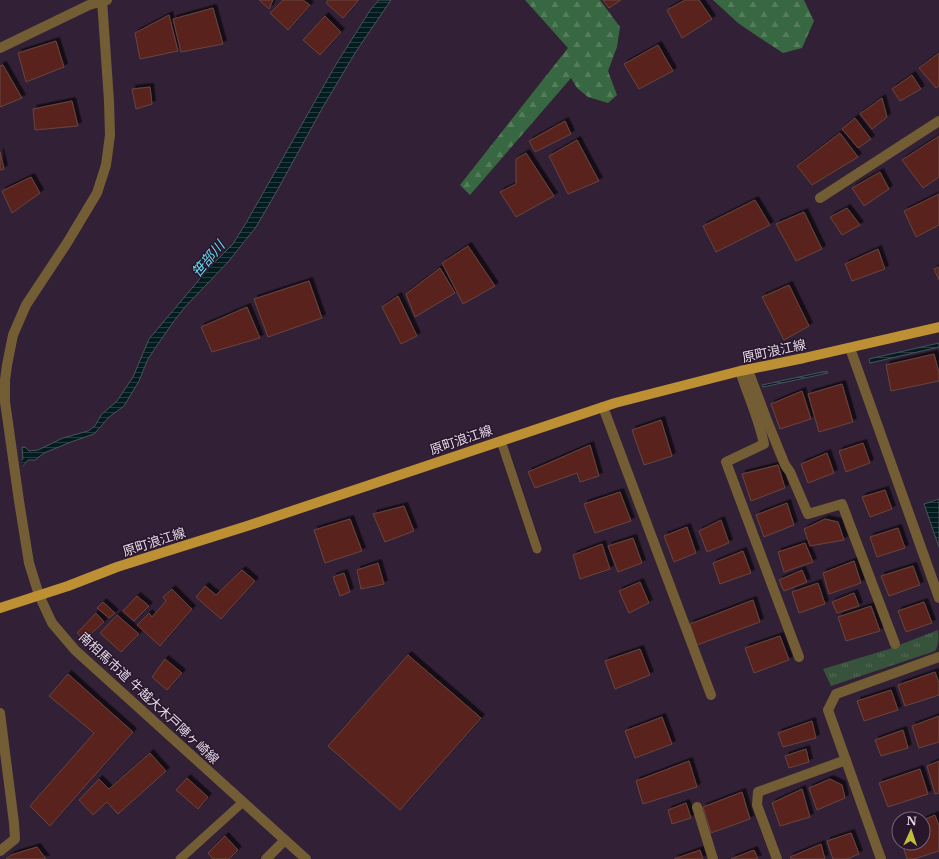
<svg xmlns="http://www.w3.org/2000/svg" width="939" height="859" font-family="'Libre Baskerville','Noto Sans JP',serif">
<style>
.grass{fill:url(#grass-tufts)}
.forest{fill:url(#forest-firs)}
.water{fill:url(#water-rules);stroke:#47555c}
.pier{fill:#322036}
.building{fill:#5a241d;stroke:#66453f;filter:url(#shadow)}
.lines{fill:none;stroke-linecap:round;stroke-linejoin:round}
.service{stroke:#735d35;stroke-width:9}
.minor{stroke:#735d35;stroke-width:10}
.tertiary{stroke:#735d35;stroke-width:10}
.primary{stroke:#be9034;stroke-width:10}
.labels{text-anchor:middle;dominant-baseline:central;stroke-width:3;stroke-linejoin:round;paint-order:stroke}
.street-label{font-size:13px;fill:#e5d9e7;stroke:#28162c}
.water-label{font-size:14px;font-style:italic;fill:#62ddee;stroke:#28162c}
</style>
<defs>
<pattern id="grass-tufts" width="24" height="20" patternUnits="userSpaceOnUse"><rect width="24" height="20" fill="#37533c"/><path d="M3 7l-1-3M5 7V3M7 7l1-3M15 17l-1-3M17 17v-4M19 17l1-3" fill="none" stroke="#546b58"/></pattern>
<pattern id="forest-firs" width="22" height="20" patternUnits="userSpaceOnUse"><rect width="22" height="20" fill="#386841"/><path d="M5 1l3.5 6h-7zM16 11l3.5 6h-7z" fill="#557d5c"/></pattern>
<pattern id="water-rules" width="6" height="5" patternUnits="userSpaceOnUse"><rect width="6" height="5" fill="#031c20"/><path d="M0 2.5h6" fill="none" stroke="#283c40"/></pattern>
<filter id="shadow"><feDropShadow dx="3.5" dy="-3.5" stdDeviation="0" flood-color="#0009"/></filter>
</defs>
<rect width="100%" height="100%" fill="#322036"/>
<path class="grass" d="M938,630c1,8 1,14 -3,21l-104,35 -8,-17 66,-20z"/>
<g class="forest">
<path d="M525,0h75l20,27 -3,20 -9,24 9,24 -9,8 -20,-6 -11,-9 -6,-10 -101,117 -10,-10 108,-137z"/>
<path d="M713,0h91l10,21 -12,27 -19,5 -26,-17 -19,-13z"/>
</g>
<g class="water">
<path d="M379,0h12l-36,53 -32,54 -45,82 -22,38 -28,35 -43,45 -11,14 -16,23 -10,15 -9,22 -15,25 -15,11 -15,17 -23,8 -27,11 -9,7h-7l-6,7 -6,-1 7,-7 -1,-12h3l4,4 9,-1 25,-12 25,-7 7,-5 6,-11 16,-14 16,-24 16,-38 60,-71 24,-24 13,-21 89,-157 36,-57z"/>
<path d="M939,343v4l-69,16 -1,-4z"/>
<path d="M827,371l1,2 -65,14 -1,-2z"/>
<path d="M939,499v48l-15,-43z"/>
</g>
<path class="pier" d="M21,452l2,18 -12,12 -11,5v-15l5,-1 10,-6 6,-7z"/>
<g class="building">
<path d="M259,0h14l-4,9z"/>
<path d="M283,0h20l7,5 -22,25 -18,-17z"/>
<path d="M328,0h31l-16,18 -17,-15z"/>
<path d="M603,0h18l-12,8z"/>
<path d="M685,0h14l13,19 -30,19 -15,-28z"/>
<path d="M213,8l10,36 -42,8 -8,-33z"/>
<path d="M169,15l9,36 -38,8 -5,-26z"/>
<path d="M325,16l16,16 -21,23 -17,-15z"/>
<path d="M56,41l8,26 -38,15 -8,-29z"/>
<path d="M658,45l15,26 -34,18 -15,-25z"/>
<path d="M939,53v33l-3,2 -17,-20z"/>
<path d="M3,65l19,33 -22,9v-41z"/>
<path d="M912,75l9,14 -21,12 -8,-12z"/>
<path d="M150,87l2,17 -16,5 -4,-20z"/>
<path d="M882,98l5,19 -15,12 -12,-15z"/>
<path d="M72,101l6,25 -43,4 -2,-21z"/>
<path d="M855,118l16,21 -13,9 -16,-19z"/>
<path d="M565,121l6,13 -36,18 -6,-11z"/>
<path d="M840,133l18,24 -46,28 -15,-19z"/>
<path d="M939,136v41l-16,11 -21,-28z"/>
<path d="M577,140l22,41 -31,13 -19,-38z"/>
<path d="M0,152l4,17 -4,1z"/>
<path d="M526,153l28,43 -38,21 -16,-25 16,-8v-25z"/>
<path d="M880,172l9,17 -25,17 -12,-18z"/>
<path d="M31,177l9,16 -28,20 -10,-22z"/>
<path d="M939,194v31l-23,12 -12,-26z"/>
<path d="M755,200l15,25 -54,27 -13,-26z"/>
<path d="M847,208l13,17 -18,10 -12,-18z"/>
<path d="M804,212l18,37 -26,12 -20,-37z"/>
<path d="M468,246l27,40 -32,18 -21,-41z"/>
<path d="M878,249l7,20 -33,12 -7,-17z"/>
<path d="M939,267v13l-5,-11z"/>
<path d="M440,268l15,25 -40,24 -9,-23z"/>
<path d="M309,281l13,37 -54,19 -14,-38z"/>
<path d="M789,285l20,41 -25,14 -22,-43z"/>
<path d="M398,296l19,40 -16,8 -19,-37z"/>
<path d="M247,307l13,31 -48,14 -11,-25z"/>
<path d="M934,354l5,19v8l-48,10 -5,-26z"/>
<path d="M842,384l11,38 -34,10 -11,-38z"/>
<path d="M802,391l9,28 -31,10 -9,-25z"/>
<path d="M661,420l11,36 -28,9 -12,-35z"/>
<path d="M863,443l7,20 -24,9 -7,-21z"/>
<path d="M590,445l9,31 -19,6 -3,-9 -42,15 -7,-16z"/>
<path d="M827,453l7,20 -26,10 -7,-19z"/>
<path d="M778,465l7,23 -34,13 -9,-27z"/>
<path d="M885,490l7,19 -22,8 -8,-20z"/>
<path d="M620,492l11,29 -36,12 -11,-29z"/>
<path d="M787,503l7,22 -30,12 -8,-22z"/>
<path d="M404,506l10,25 -29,11 -12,-28z"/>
<path d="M350,519l12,32 -37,12 -11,-33z"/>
<path d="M825,519l13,3 6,18 -34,6 -6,-17z"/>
<path d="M721,520l8,23 -22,9 -8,-21z"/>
<path d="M687,527l9,26 -22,9 -10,-26z"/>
<path d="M898,528l7,20 -28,9 -7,-20z"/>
<path d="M633,538l9,25 -24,9 -10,-26z"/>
<path d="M805,543l8,19 -29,10 -6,-20z"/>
<path d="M602,544l8,25 -30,10 -7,-24z"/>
<path d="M743,551l8,22 -31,11 -7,-21z"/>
<path d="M854,561l7,22 -32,11 -6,-21z"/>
<path d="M378,563l6,21 -23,5 -4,-19z"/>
<path d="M913,566l7,19 -31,11 -8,-20z"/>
<path d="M242,570l13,11 -34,38 -25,-22 9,-11 11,9z"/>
<path d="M802,570l5,12 -23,9 -5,-11z"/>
<path d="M344,573l6,19 -10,4 -7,-19z"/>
<path d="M640,582l9,21 -20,10 -10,-22z"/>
<path d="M818,583l7,21 -26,9 -7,-21z"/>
<path d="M172,589l20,20 -32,37 -23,-21 12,-12 3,4 14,-16 -3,-4z"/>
<path d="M854,593l5,13 -22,7 -5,-11z"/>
<path d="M137,596l12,10 -15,15 -11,-10z"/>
<path d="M753,600l7,22 -63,23 -7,-21z"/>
<path d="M103,602l12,11 -6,5 -12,-10z"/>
<path d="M924,602l8,21 -26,9 -8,-21z"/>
<path d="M871,606l9,25 -34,10 -8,-24z"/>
<path d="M96,613l8,9 -20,18 -7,-7z"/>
<path d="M117,615l22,19 -18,18 -21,-19z"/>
<path d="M780,636l9,24 -35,13 -9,-25z"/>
<path d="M640,649l10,26 -35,14 -10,-28z"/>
<path d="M408,655l73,63 -81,92 -72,-64z"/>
<path d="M165,659l17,14 -15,17 -15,-13z"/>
<path d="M935,672l4,11v12l-34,11 -7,-21z"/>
<path d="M68,674l65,58 -83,94 -20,-20 64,-73 -45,-37z"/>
<path d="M891,690l7,20 -34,11 -7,-20z"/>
<path d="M939,716v26l-20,6 -7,-22z"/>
<path d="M662,717l10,27 -37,14 -10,-27z"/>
<path d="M812,721l4,17 -33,9 -5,-14z"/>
<path d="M903,730l5,18 -27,8 -6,-16z"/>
<path d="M806,749l3,13 -20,6 -4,-12z"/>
<path d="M150,753l16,18 -48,43 -11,-12 -14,13 -14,-15 20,-21 10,10z"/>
<path d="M689,761l8,26 -54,17 -7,-23z"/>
<path d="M939,761v32l-4,1 -8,-28z"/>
<path d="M920,769l8,25 -40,13 -9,-24z"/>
<path d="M187,778l21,19 -10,12 -22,-19z"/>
<path d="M830,779l12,6 3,13 -28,12 -8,-22z"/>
<path d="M802,789l8,28 -30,9 -8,-23z"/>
<path d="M742,792l8,27 -39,14 -8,-26z"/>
<path d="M686,803l5,15 -19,6 -4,-14z"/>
<path d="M935,815l4,11v25l-25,8h-7l-5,-16h21v-23z"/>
<path d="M851,833l8,21 -12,5h-14l-6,-18z"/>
<path d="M225,836l13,14 -9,9h-16l-5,-6z"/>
<path d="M821,844l4,15h-34l-1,-2z"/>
<path d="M37,847l9,12h-40l5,-4z"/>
<path d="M700,850l3,9h-29z"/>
<path d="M754,850l4,9h-27z"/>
</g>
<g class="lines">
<g class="service">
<path d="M501,441l36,108"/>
<path d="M180,859l63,-57"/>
</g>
<g class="minor">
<path d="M0,48l89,-43 18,-5"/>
<path d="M820,198l119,-77"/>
<path d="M748,370l18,48 19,47 5,7 18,42 34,-10 53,140"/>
<path d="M740,371c8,25 19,48 24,73l-38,18 73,195"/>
<path d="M603,407l108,288"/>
<path d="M0,713l14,110 1,16 -15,12"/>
<path d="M697,807l16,52"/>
<path d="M266,859l19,-19"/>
<path d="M777,859l-20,-54 1,-13 88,-32"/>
<path d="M881,859l-53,-149 8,-16 103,-37"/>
</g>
<g class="tertiary">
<path d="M102,0l7,101 1,34 -4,30 -9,28 -30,50 -41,62 -13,30 -6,30 -2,15v22l3,21 11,78 10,62 10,32 13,28 23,27 231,209"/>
<path d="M850,348l89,250"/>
</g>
<path class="primary" d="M0,608l68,-22 49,-19 63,-20 67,-21 368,-123 125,-32 64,-13 135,-31"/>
</g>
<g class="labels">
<g class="street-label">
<text transform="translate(774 351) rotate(-12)">原町浪江線</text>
<text transform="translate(461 440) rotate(-19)">原町浪江線</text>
<text transform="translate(154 542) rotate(-18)">原町浪江線</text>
<text transform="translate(149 698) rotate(43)">南相馬市道 牛越大木戸陣ヶ崎線</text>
</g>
<g class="water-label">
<text transform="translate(208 259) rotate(-50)">笹部川</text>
</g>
</g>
<g transform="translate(911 831) rotate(3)"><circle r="19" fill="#28162c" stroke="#746477"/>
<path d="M0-3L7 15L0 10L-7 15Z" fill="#c3bd3e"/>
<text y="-6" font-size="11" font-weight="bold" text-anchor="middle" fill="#e5d9e7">N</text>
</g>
</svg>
